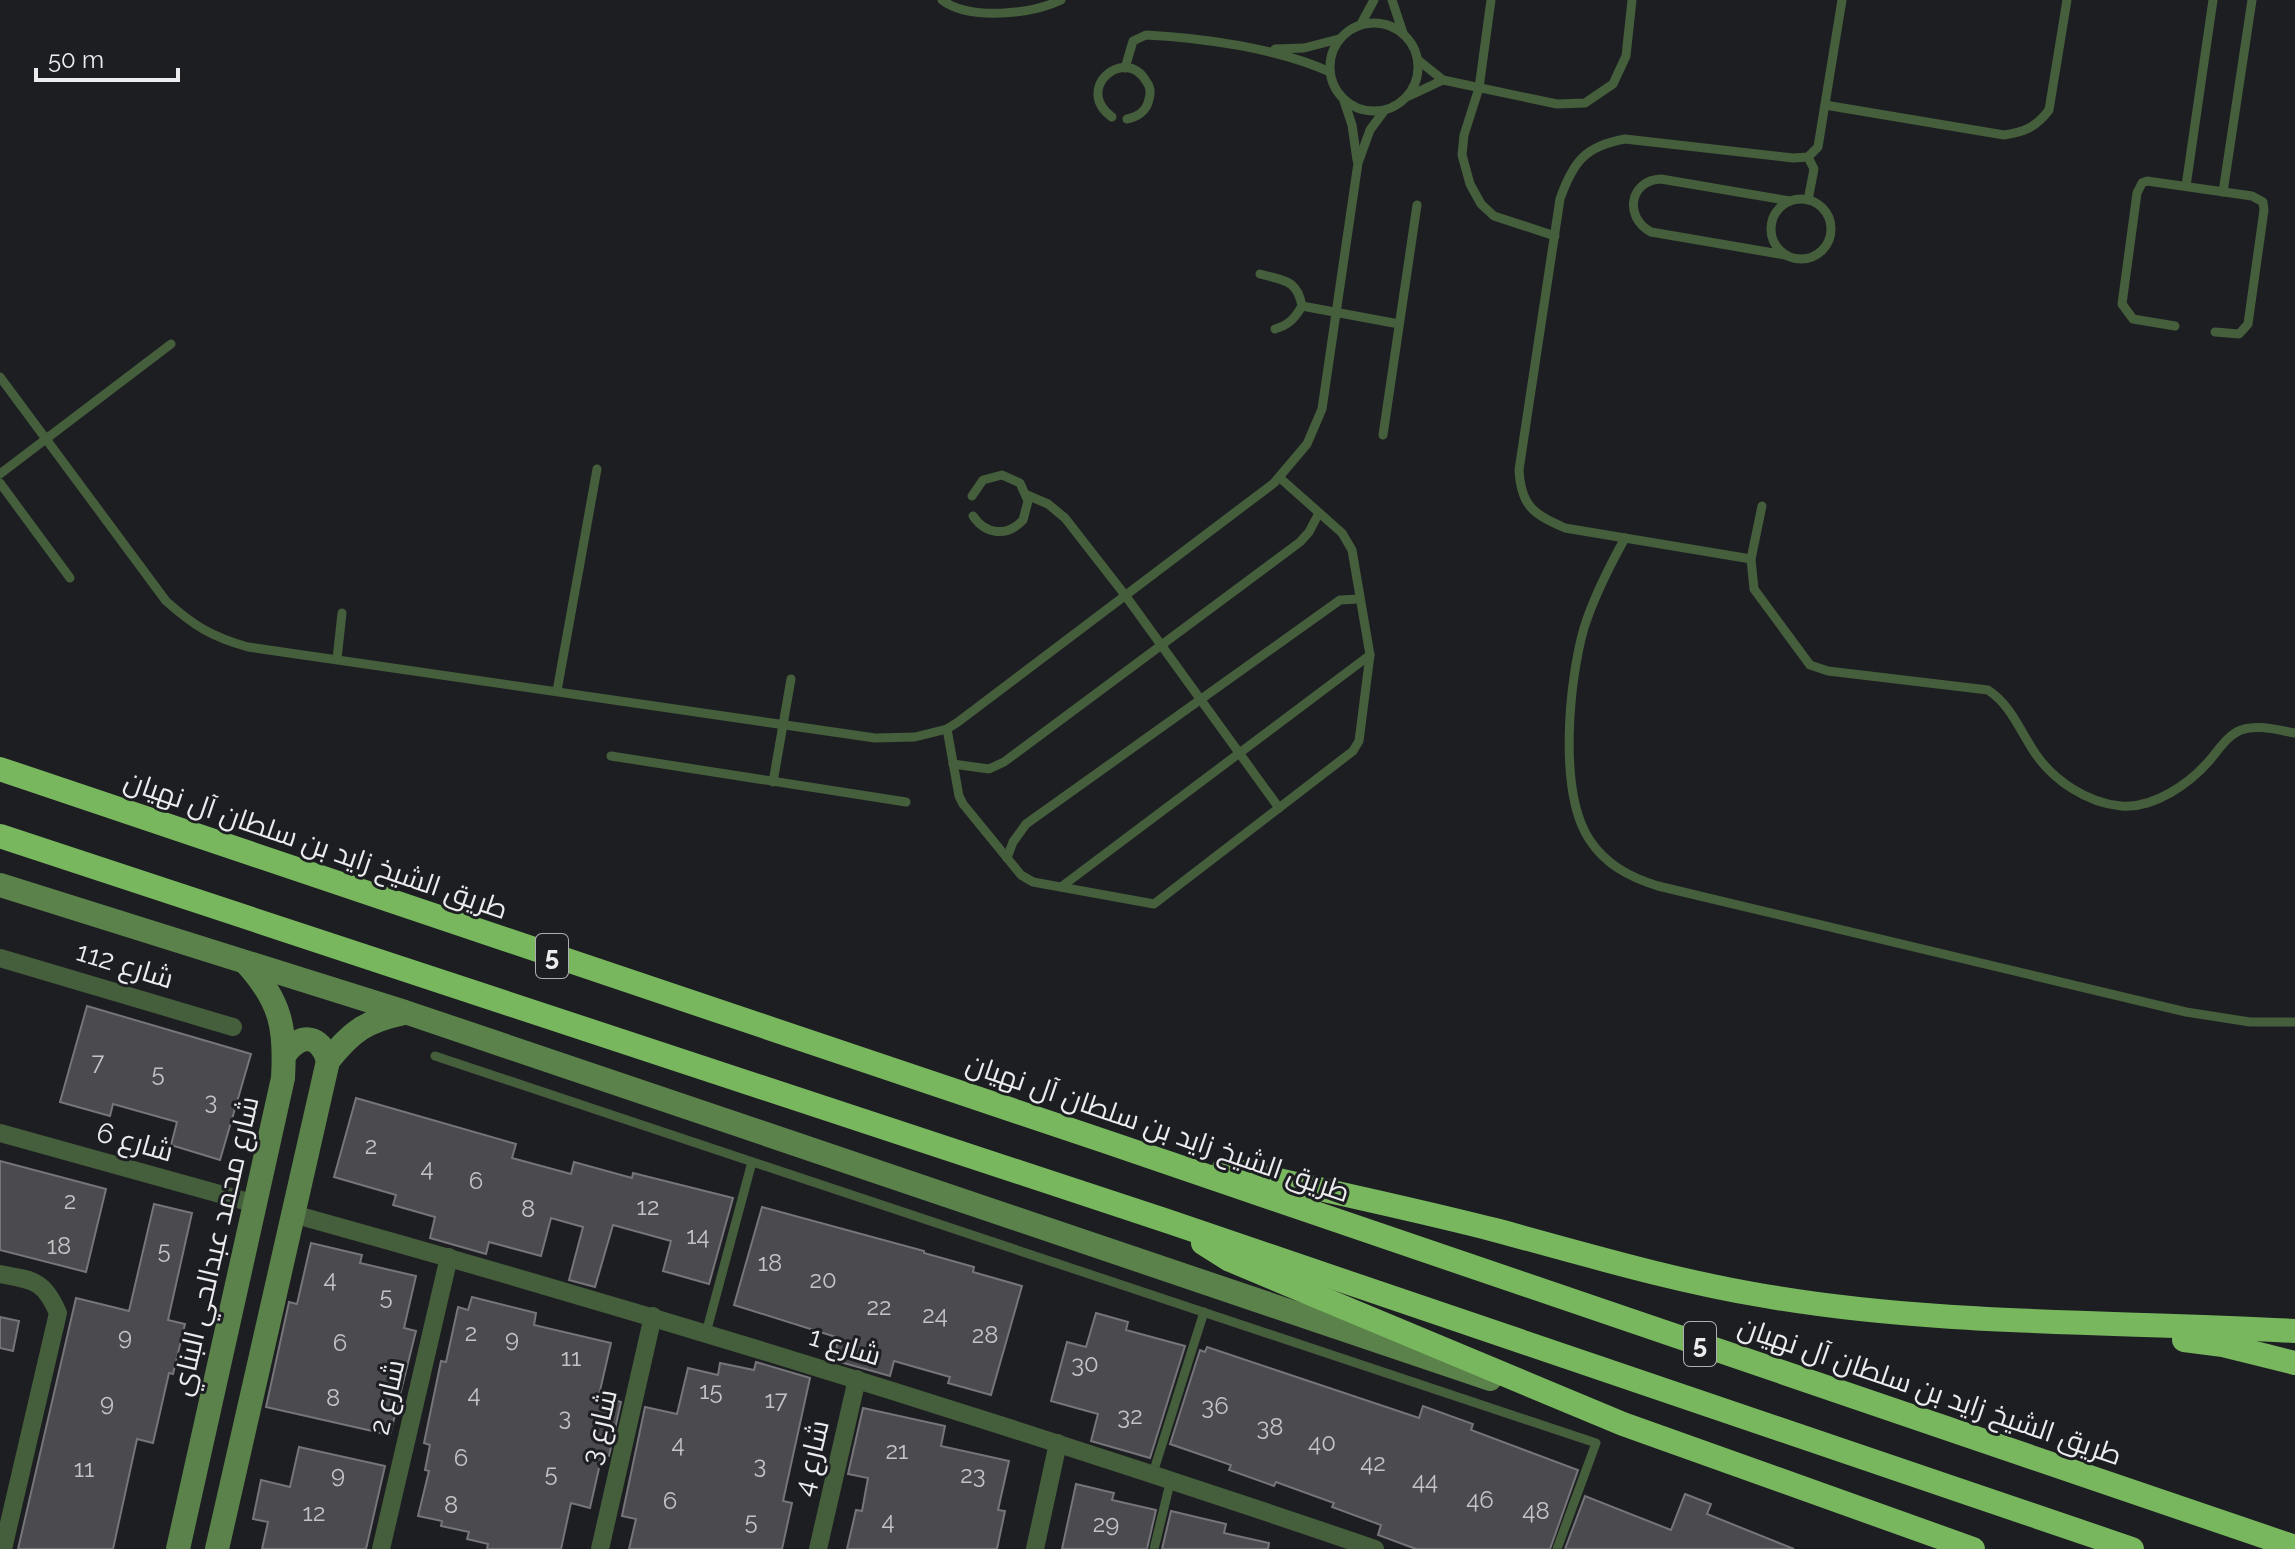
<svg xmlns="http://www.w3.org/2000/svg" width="2295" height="1549" font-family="Raleway,Cairo,sans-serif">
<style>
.building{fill:#4a4a4f;stroke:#75757a;stroke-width:2}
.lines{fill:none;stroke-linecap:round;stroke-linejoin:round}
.lane{stroke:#455e3b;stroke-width:9}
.street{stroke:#455e3b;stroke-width:18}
.secondary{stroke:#5a824a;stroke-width:24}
.highway{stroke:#78b75e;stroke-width:24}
.labels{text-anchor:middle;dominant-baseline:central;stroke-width:6;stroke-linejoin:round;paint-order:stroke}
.number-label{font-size:24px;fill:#c4c4c7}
.shield{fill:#1d1e22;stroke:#aeaeb2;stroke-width:2}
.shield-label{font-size:26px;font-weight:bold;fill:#ececef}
.street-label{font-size:28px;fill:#ececef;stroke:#1d1e22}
</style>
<rect width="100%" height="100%" fill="#1d1e22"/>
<g class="building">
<path d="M87,1006l164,48 -31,106 -49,-15 6,-23 -64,-18 -3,12 -50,-14z"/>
<path d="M356,1098l160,46 -4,14 59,16 3,-12 58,16 1,-5 100,25 -24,86 -46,-13 8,-30 -58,-16 -18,62 -26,-7 14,-53 -32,-9 -10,38 -52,-14 -3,12 -56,-16 5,-21 -42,-12 3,-10 -62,-18z"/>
<path d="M0,1161l106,28 -20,83 -86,-22z"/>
<path d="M154,1204l38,9 -24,107 17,4 -12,50 -4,-1 -16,70 -16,-4 -24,110h-95l58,-251 53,13z"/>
<path d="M762,1207l162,44v2l50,14 -1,5 49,14 -31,109 -43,-12 2,-6 -56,-16 -4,15 -57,-16 6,-22 -105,-33z"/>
<path d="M311,1243l51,12 -2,8 56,13 -12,52 12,3 -26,104 -124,-28 23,-105 8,2z"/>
<path d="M472,1297l64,16 -2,12 77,18 -12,52 22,7 -12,54 -7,-1 -12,53 -19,-5 -10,46h-74l1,-5 -21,-5 2,-7 -28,-6 1,-5 -24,-5 11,-45 -4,-1 5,-25 -6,-2 17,-82 5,1 12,-55 10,3z"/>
<path d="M1096,1313l32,9 -2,8 59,16 -35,112 -59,-17 7,-27 -47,-13 16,-59 19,5z"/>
<path d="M0,1317l19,4 -6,30 -13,-3z"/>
<path d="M1207,1347l212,71 4,-12 50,18 -2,6 107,40 -28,79h-134l-38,-14 3,-10 -49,-18 2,-4 -58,-21 -2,4 -45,-16 2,-5 -61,-21 30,-94 5,2z"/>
<path d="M756,1362l54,16 -27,123 9,2 -10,46h-153l7,-30 -14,-3 23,-109 32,7 11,-46 30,7 2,-12 34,7z"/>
<path d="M863,1408l82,18 -4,20 68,15 -11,49 7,1 -8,38h-150l9,-39 6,1 6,-33 -20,-4z"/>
<path d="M299,1447l86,19 -19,83h-104l6,-27 -15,-3 8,-39 29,7z"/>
<path d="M1076,1484l38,9 -2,7 44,10 -9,39h-85z"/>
<path d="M1685,1494l26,10 -4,10 87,35h-229l20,-53 86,34z"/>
<path d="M1171,1511l55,13 -2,9 45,10 -1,6h-106z"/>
</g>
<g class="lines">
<g class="lane">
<path d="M942,0c27,21 90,14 119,0"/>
<path d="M1392,0l11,33"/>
<path d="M1491,0l-12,88 -15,47 -2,20 8,29 11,20 13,12 61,20"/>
<circle cx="1374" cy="67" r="44"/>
<path d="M1361,24l13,-24"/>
<path d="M1275,49l29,-1 35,-9"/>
<path d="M1418,60l25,20 114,24 28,-1 28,-19 13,-28 6,-56"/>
<path d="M1125,68l8,-27 13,-6c58,3 131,13 184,37"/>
<path d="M1409,96l34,-16"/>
<path d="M1344,101l8,24 5,35"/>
<path d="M1825,105l179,30c21,-3 32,-8 45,-25l18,-110"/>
<path d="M1112,117c-39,-28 13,-72 34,-36 4,5 5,12 3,18 -2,12 -12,18 -22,20"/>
<path d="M1808,157l6,12 -6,31"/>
<path d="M2186,186l27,-186"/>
<path d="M2223,192l29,-192"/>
<circle cx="1801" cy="229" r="30"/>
<path d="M1785,255l-134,-23c-28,-15 -21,-52 10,-53l129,22"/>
<path d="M1260,274c24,7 37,5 42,32 -7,12 -13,19 -27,23"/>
<path d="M1302,306l97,18"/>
<path d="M2175,326l-42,-7 -11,-15 15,-111 5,-10 5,-2 105,15 11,6 1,8 -16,114 -9,10 -24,-2"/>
<path d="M0,377l166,224c28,25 46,36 82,46l627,91 40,-1 32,-8 11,-7 316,-239 33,-39 15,-35 36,-246 12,-33 14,-19"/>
<path d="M1383,435l34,-230"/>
<path d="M0,474l171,-130"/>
<path d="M0,483l70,95"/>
<path d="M1027,495l21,9 17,14 60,77 154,213"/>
<path d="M972,496l11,-16 19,-5 18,8 8,18 -5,19c-16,17 -37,15 -50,-4"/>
<path d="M1762,506l-11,53 3,30 56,76 18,6 160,19c23,15 32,41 47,63 18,27 52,50 86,53 33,3 69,-23 89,-46 9,-11 18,-25 31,-30 17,-6 36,0 54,3"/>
<path d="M1625,538c-16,29 -31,58 -41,90 -15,52 -26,163 5,211 16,25 40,38 69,47l528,126 64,10h45"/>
<path d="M1751,559l-186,-31c-31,-14 -44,-21 -46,-58l41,-271c13,-37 25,-53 65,-60l168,19 15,-1 10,-10 24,-147"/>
<path d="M337,659l5,-46"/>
<path d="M557,691l40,-222"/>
<path d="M947,729l12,67 4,8 58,71 12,7 121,22 199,-153 6,-10 11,-86 -18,-105 -10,-17 -62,-55"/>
<path d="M611,756l295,46"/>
<path d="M953,764l36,5 15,-7 296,-220 9,-10 10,-19"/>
<path d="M773,782l18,-103"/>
<path d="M1007,858l6,-16 13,-18 314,-224 19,-1"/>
<path d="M1061,887l309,-232"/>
<path d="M435,1056l1161,387 -39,106"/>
<path d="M706,1333l46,-171"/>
<path d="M1153,1473l51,-161"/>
<path d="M1154,1549l17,-70"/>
</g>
<g class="street">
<path d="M0,958l233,69"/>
<path d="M0,1133l256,71"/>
<path d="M293,1214c364,101 725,213 1082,335"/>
<path d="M0,1274c33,6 44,6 58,39l-55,236"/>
<path d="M381,1549l68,-292"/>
<path d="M600,1549l53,-233"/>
<path d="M818,1549l39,-170"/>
<path d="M1035,1549l23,-106"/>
</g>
<g class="secondary">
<path d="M0,885l405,127 1085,367"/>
<path d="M285,1054c16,-22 36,-19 43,7"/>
<path d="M178,1549l105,-471c3,-50 -2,-76 -36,-114"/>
<path d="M217,1549l111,-488c24,-30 38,-40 76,-48"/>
</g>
<g class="highway">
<path d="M0,769l1104,372 1191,406"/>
<path d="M0,836l1167,385 965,328"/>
<path d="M1224,1168c90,20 181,39 271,62 89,24 179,51 270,66 174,30 354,25 530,35"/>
<path d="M1203,1243l27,17 393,164 350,125"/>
<path d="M2184,1340l39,5 72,18"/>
</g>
</g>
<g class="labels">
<g class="number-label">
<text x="98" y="1061">7</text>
<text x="158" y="1072">5</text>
<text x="211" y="1100">3</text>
<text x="371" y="1145">2</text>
<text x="427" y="1167">4</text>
<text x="476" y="1180">6</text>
<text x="70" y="1200">2</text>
<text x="648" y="1206">12</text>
<text x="528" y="1208">8</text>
<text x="698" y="1235">14</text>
<text x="59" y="1245">18</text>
<text x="164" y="1249">5</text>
<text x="770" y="1262">18</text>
<text x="330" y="1278">4</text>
<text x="823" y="1279">20</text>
<text x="386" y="1295">5</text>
<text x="879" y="1306">22</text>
<text x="935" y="1314">24</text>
<text x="471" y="1332">2</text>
<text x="985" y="1334">28</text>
<text x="125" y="1336">9</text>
<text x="512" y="1338">9</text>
<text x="340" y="1342">6</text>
<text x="571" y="1357">11</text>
<text x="1085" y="1363">30</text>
<text x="711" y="1390">15</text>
<text x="474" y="1393">4</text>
<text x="333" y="1397">8</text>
<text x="776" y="1399">17</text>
<text x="107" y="1402">9</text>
<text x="1215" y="1405">36</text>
<text x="1130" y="1415">32</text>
<text x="565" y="1416">3</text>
<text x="1270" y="1426">38</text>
<text x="1322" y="1442">40</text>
<text x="678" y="1443">4</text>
<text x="897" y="1450">21</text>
<text x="461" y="1457">6</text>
<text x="1373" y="1462">42</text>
<text x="760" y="1464">3</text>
<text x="84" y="1468">11</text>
<text x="551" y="1472">5</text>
<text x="338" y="1474">9</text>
<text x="973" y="1474">23</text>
<text x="1425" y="1480">44</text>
<text x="1480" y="1499">46</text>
<text x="670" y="1500">6</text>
<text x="451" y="1504">8</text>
<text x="1536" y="1510">48</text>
<text x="314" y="1512">12</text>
<text x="751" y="1520">5</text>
<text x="888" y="1520">4</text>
<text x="1106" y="1523">29</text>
</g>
<g class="shield">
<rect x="536" y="934" width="32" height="44" rx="6"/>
<rect x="1684" y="1322" width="32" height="44" rx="6"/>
</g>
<g class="shield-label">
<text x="552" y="956">5</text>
<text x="1700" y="1344">5</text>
</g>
<g class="street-label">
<text transform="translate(316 845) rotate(19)">طريق الشيخ زايد بن سلطان آل نهيان</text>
<text transform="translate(125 965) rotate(17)">شارع 112</text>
<text transform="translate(1158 1128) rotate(19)">طريق الشيخ زايد بن سلطان آل نهيان</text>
<text transform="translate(135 1142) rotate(16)">شارع 6</text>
<text transform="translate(215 1246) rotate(-77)">شارع محمد عبدالحي البناي</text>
<text transform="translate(845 1346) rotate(17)">شارع 1</text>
<text transform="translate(1930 1391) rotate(19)">طريق الشيخ زايد بن سلطان آل نهيان</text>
<text transform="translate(387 1397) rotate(-77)">شارع 2</text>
<text transform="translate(599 1427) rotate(-77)">شارع 3</text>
<text transform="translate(811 1458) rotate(-77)">شارع 4</text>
</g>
</g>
<path d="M36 68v12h142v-12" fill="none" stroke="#ececef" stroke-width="4"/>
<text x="48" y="68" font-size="24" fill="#ececef" stroke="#1d1e22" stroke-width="6" paint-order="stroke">50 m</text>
</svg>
